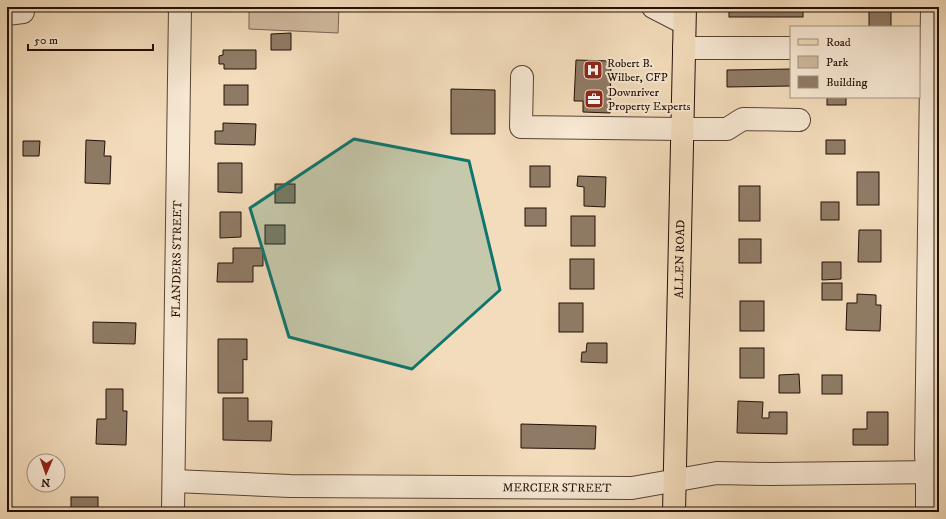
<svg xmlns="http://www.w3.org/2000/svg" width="946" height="519" font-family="'IM FELL DW Pica',serif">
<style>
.green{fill:#d0b99d;stroke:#7a6552}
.building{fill:#8f7b65;stroke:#231108}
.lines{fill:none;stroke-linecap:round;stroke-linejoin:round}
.minor-casing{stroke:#574435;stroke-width:24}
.major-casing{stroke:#231108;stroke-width:24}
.minor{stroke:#f7e8d3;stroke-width:22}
.major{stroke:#f3dcbb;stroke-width:22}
.marked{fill:#0f766e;fill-opacity:0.2;stroke:#0f766e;stroke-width:3;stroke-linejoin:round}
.labels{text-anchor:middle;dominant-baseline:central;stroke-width:4;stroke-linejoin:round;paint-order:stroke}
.poi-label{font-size:12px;fill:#231108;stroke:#f7e8d3;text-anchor:start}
.street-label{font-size:12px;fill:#231108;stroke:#f7e8d3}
</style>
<rect width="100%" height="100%" fill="#f3dcbb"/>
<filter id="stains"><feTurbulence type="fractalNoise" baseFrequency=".005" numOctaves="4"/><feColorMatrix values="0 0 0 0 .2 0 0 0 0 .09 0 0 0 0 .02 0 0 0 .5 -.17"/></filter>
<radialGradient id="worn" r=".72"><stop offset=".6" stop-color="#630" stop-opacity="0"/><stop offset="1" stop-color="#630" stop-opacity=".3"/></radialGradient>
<path class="green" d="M249,7h90l-1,26 -89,-4z"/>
<g class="building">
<rect x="729" y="7" width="74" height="10"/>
<rect x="869" y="7" width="22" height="20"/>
<path d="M291,33v17h-20v-16z"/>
<path d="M223,50h33v19h-32v-5h-5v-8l4,-1z"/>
<path d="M576,60l35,1 -1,52 -27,-1v-11h-9z"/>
<path d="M791,69v17l-64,1v-17z"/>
<rect x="224" y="85" width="24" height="20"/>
<path d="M451,89l44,1v44h-44z"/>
<rect x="827" y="97" width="19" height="8"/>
<path d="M223,123l33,1 -1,21 -40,-1v-13h8z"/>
<path d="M86,140l19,1 -1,15h7l-1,28 -25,-1z"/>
<rect x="826" y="140" width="19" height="14"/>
<path d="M23,141h17l-1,15h-16z"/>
<path d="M218,163h24v30l-24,-1z"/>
<rect x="530" y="166" width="20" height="21"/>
<rect x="857" y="172" width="22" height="33"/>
<path d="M578,176l28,1 -1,30 -21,-1v-19l-7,-1z"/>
<rect x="275" y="184" width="20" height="19"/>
<rect x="739" y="186" width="21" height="35"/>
<rect x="821" y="202" width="18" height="18"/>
<rect x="525" y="208" width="21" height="18"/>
<path d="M220,212h21v25l-21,1z"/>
<rect x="571" y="216" width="24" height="30"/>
<rect x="265" y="225" width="20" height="19"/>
<path d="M859,230h22v32h-23z"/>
<rect x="739" y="239" width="22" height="24"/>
<path d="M233,248h30v18h-10v16h-36l1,-19h15z"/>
<rect x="570" y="259" width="24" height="30"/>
<path d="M822,262h19v17l-19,1z"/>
<rect x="822" y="283" width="20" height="17"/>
<path d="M857,294l19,1v10h5l-1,26 -34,-1 1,-27h10z"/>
<rect x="740" y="301" width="24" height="30"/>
<rect x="559" y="303" width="24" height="29"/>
<path d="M93,322l43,1 -1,21 -42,-1z"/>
<path d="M218,339h29v21l-4,-1v34h-25z"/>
<path d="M587,343h20v20l-26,-1 1,-10h4z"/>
<rect x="740" y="348" width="24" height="30"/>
<path d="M799,374l1,19h-21v-18z"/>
<rect x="822" y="375" width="20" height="19"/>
<path d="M106,389h17v22h4l-1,34 -30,-1 1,-25h9z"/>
<path d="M223,398h25v23h24l-1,20 -48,-1z"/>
<path d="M738,401l25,1 -1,16h7v-6h18v22l-50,-1z"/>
<path d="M867,412h21v33h-35v-16h14z"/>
<path d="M521,424l75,2 -1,23 -74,-1z"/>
<rect x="71" y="497" width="27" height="15"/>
</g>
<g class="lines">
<g class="minor-casing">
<g id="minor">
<path d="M653,7l31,16"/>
<path d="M7,14l16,-2v-5"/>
<path d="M684,48h107"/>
<path d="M522,77l-1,50 161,2h45l11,-7 5,-3 56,1"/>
<path id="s1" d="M174,481l116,5 342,2 85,-15 53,1 169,-2"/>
<path id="s2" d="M173,512l7,-505"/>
<path d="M927,512v-40l-1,-18 6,-447"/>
</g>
</g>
<g class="major-casing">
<g id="major">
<path id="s3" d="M674,512l11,-505"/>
</g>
</g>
<use href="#minor" class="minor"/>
<use href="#major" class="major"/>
</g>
<path class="marked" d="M354,139l115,22 31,129 -88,79 -123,-32 -39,-129z"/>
<defs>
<g id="hospital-square" transform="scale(1)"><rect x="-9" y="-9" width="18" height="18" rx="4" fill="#8f2418" stroke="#f7e8d3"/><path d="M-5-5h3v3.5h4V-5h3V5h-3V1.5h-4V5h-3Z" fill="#fff"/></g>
<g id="office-square" transform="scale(1)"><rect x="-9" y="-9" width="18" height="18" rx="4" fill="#8f2418" stroke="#f7e8d3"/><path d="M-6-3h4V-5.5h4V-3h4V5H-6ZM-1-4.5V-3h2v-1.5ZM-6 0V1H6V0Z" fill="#fff"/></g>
</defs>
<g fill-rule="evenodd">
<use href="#hospital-square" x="593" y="70"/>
<use href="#office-square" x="594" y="99"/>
</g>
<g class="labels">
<g class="poi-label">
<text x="607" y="63">Robert B.<tspan x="607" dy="14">Wilber, CFP</tspan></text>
<text x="608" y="92">Downriver<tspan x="608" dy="14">Property Experts</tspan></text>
</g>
<g class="street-label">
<text stroke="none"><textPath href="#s3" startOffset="253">ALLEN ROAD</textPath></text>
<text stroke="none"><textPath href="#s2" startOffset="253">FLANDERS STREET</textPath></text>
<text stroke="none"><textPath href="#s1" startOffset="383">MERCIER STREET</textPath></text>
</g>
</g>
<rect width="946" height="519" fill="none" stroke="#f3dcbb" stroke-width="24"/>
<rect x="8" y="8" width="930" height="503" fill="none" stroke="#231108" stroke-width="2"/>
<rect x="12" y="12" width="922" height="495" fill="none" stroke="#231108"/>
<rect x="790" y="26" width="130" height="72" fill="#f7e8d3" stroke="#a29282"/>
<rect x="798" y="39" width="20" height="6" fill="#f3dcbb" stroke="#a29282"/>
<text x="826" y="46" font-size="12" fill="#231108">Road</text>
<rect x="798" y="56" width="20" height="12" fill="#d0b99d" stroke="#a29282"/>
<text x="826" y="66" font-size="12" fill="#231108">Park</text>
<rect x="798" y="76" width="20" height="12" fill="#8f7b65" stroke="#a29282"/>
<text x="826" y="86" font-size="12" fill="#231108">Building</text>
<g transform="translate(46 473) rotate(182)"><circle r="19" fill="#f7e8d3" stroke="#a29282"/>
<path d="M0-3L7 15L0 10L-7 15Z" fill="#8f2418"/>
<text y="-6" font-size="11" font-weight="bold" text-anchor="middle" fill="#231108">N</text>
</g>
<path d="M28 44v6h125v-6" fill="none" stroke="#231108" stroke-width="2"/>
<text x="34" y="44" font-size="12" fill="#231108" stroke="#f7e8d3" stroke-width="3" paint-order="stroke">50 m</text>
<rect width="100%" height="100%" filter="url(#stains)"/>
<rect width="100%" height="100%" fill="url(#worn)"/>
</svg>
